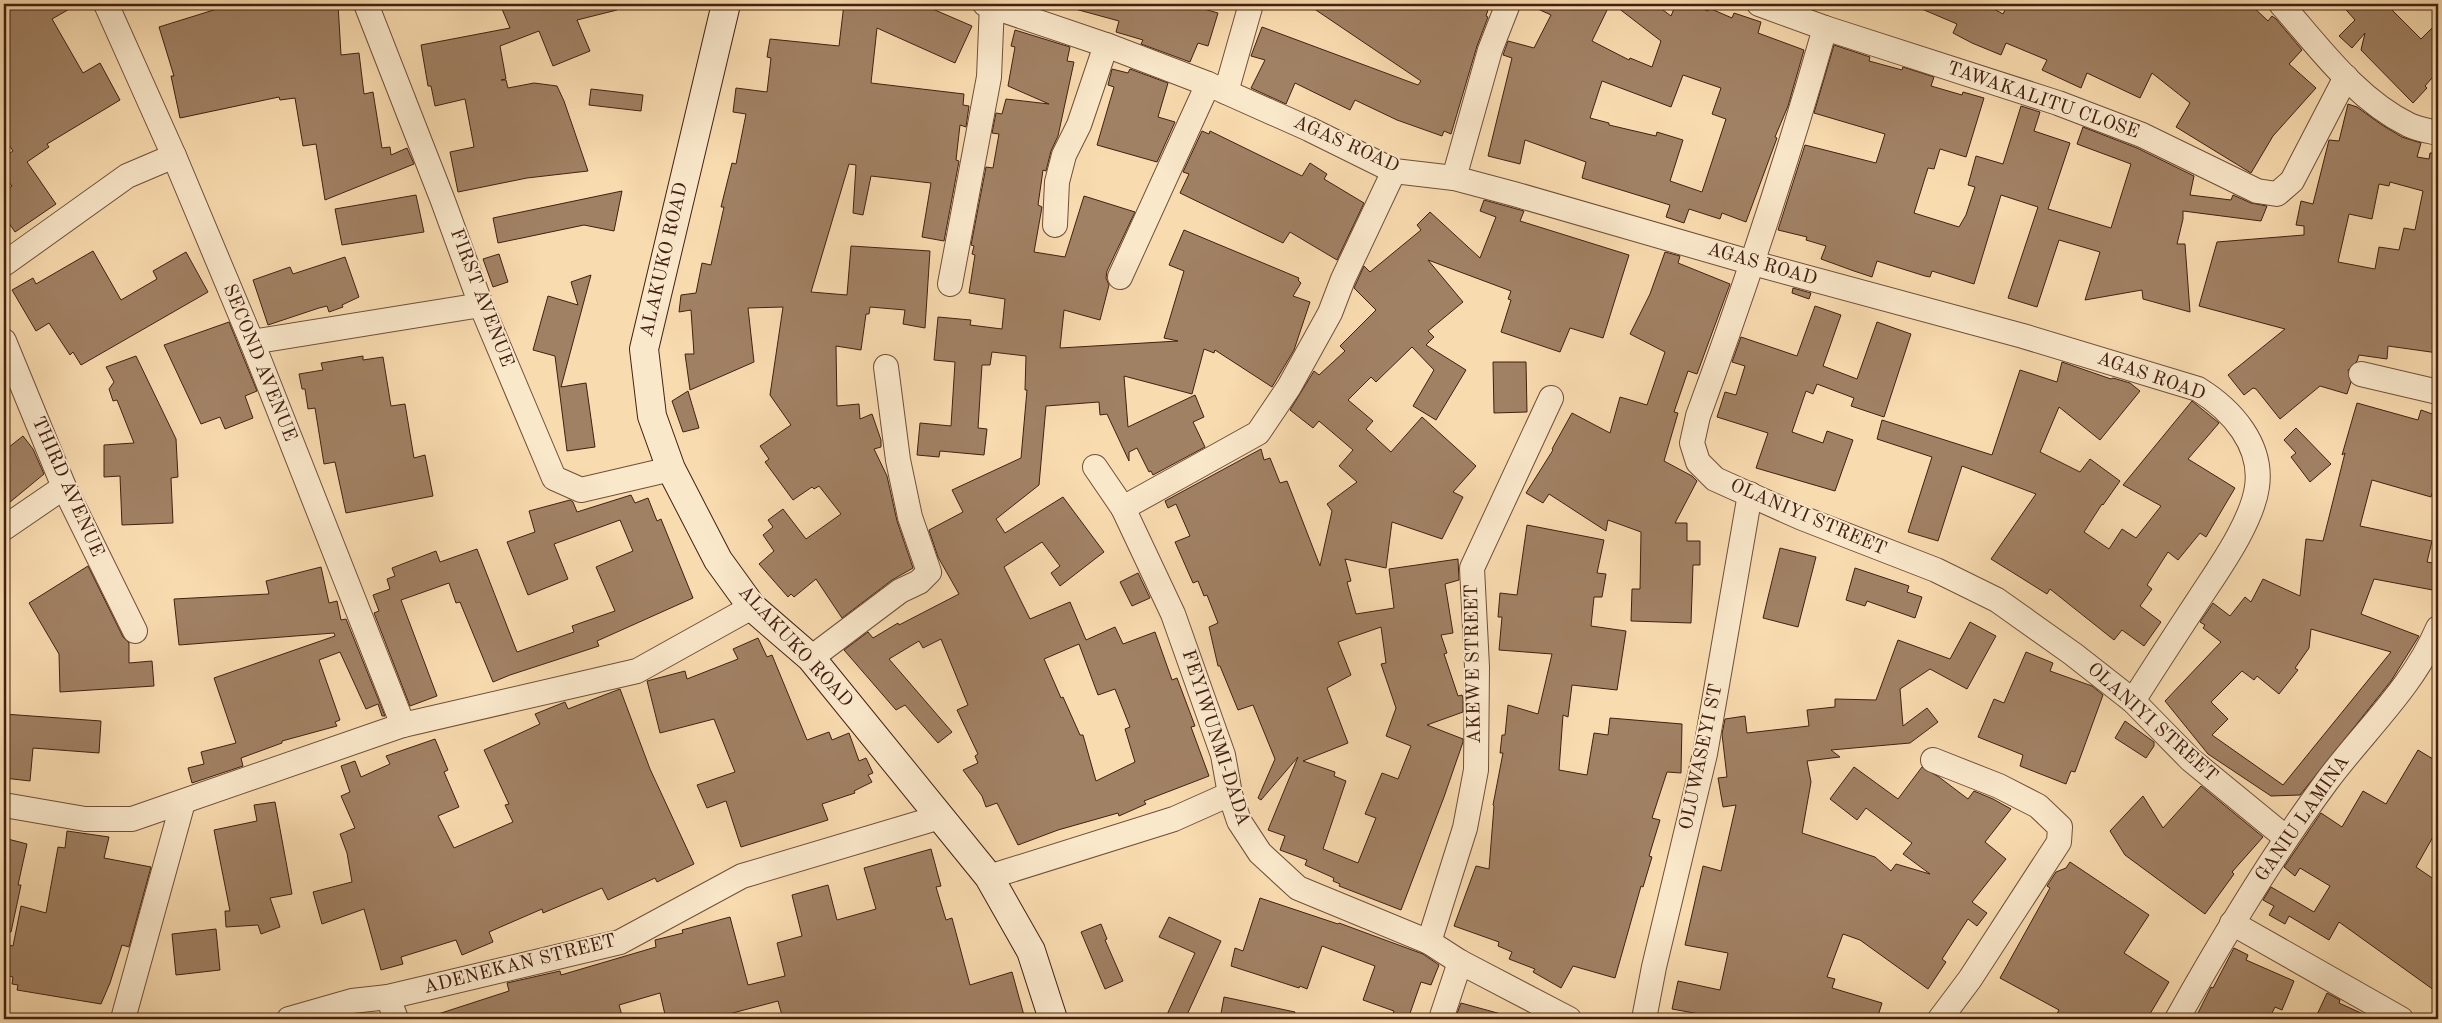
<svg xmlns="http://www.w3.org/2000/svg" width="2442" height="1023" font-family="'Old Standard TT',serif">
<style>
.building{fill:#a18164;stroke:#422012;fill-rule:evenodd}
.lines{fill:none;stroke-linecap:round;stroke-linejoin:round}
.minor-casing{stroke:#704f39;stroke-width:26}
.secondary-casing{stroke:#422012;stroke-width:30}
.minor{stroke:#fae8cb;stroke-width:24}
.secondary{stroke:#fae8cb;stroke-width:28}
.labels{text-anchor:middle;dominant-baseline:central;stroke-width:4;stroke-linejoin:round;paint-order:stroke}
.street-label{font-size:19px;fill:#422012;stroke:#fae8cb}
</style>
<rect width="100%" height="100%" fill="#f8dbaf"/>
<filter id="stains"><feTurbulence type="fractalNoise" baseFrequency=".004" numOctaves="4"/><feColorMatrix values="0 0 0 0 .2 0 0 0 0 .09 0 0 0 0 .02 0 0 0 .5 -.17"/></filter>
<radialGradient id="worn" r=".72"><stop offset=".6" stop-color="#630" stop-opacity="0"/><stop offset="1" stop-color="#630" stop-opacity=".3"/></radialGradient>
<g class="building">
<path d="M4,4h74l-26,15 31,54 17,-10 20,37 -73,44 2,3 -22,15 29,42 -41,28 -11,-16v-24l8,-6 -8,-10v-19l9,-6 -9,-14z"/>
<path d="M233,4h105l3,51 18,-2 5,41 9,-2 9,56 8,-1 1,8 16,-7 7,16 -89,36 -9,-56 -13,2 -8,-48 -15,2 -1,-3 -99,21 -9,-42h3l-15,-49z"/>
<path d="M514,4h103v6l-40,10 13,31 -37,15 -14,-35 -39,15 6,33 -5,1h5l2,8 26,-5 23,3 7,15 24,70 -61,7 -69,14 -8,-40 24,-5 -9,-48 -30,7 -4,-20h-3l-7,-41 89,-17 -8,-19z"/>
<path d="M844,4h77l51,22 -17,37 -78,-35 -6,55 93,11 -1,11 6,1 -3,21 -6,-2 -4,35 3,1 -15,80 -22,-4 9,-54 -60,-7 -8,39 -10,-2 3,-48 -7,-1 -38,128 36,3 4,-49 79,5 -5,77 -22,-4 2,-14 -35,-3 -1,7h-3l-5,36 -25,-4 1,60 22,-2 1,15 12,-5 9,26v7l-7,2 13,27 10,45 16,47 -21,12 -50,38 -26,-39 -22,18 -3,-3 -3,3 -29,-33 15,-13 -11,-16 10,-8 -5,-7 15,-11 23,30 35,-25 -22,-28 -5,3 -2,-2 -19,13 -28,-38 4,-3 -9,-13 31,-21 -21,-30 13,-88 -35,1 6,54 -64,28 -5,-36h9l-3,-44 -12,2 2,-17 15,-2 6,-30 9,2 13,-58h-3l11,-44 4,1 10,-50 -13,-2 3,-24 31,4 4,-34 -4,-1 3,-18 69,7z"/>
<path d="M1076,4h111l31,9 -10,33 -10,-3 -8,19 -49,-18 2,-4 -27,-8 3,-11 -44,-12z"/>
<path d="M1307,4h183l-4,12 2,1 -11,29 -26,88 -7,-3 -2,5 -45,-16 -42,-20 -5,10 -55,-27 -9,21 -35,-16 14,-28 -14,-4 11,-29 156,58 3,-4z"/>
<path d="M1527,4h83l-18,37 37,19 1,-2 22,9 9,-26 -48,-37h42l16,12 5,-12h14l18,7 1,-3 23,10 2,-5 27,9 -3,11 46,17 -16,56 -13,31 2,1 -31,84 -24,-9 -2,6 -31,-10 -5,14 -18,-6 4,-12 -88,-27 4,-16 -61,-22 -5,24 -32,-8 24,-98 -9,-3 5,-14 26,7 17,-33zM1683,75l38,13 -9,26 14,5 -24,73 -32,-11 13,-41 -26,-8 -1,4 -47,-11v-2l-19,-5 12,-37 69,26z"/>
<path d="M1910,4h75l18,10 5,-10h242l18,17 4,-5 4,3 26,31 -13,14 27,24 -43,48 -22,37 -75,-46 14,-24 -38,-30 -12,25 -53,-25 -6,15 -39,-18 5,-10 -41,-17 -5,12 -29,-12 -19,-10 4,-9z"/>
<path d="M2341,4h51l-3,3 32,32 17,-17v49l-13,15 2,2 -14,15 -52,-53 4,-17 -13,15 -13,-12 16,-16z"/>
<path d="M1015,30l55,17 -3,14 7,1 -16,74 -7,15 -5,20 -3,-1 -5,35 4,2 -8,45 31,5 19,-61 51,16 -28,59 -1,7 3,7 -9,35 -36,-10 -4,38 118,-7 -14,-3 20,-67 -15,-6 15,-35 115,48 -1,2 3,3 -8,13 17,6 -16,48 -22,37 -57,-37 -1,3 -10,-4 -12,45 -68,-18 4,51 67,-32 9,22 -11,5 12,25 -52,28 -2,-4 -2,1 -12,-24 -8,4v9l-22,-47 -7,1 -1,-13 -53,4 -7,79 -43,34 9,14 58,-36 41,55 -44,34 -9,-13 9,-7 -18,-24 -38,25 26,52 40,-17 16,38 29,-13 8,17 32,-12 17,48 5,-2 18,48 -4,1 18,49 -65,25 2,3 -27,12 -1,-3 -60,17 -40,15 -21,-42 -11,4 -4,-11 -19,-26 15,-7 -3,-7 3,-2 -21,-44 11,-5 -27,-66 -18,9 -4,-7 -30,18 63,73 -14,11 -33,-38 -9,5 -52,-60 24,-18 5,6 25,-15 1,2 60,-31 -21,-37 -9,-27 34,-18 -11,-22 69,-32 6,-68h-2l1,-34 -34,-4 -2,13h-8l-4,63 9,1 -3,26 -44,-4 -1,6 -22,-2 3,-32 31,3 4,-64 -21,-2 4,-43 33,3 -1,5 32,4 3,-30 -36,-6 6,-38 -3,-1 2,-8 -3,-1 15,-78 7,1 6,-34 -7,-1 4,-20 6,1 4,-15 43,5 -41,-18 7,-39 -4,-1zM1079,644l19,51 17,-6 15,38 -5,2 10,33 -39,19 -13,-46h-3l-17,-38 -2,1 -17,-39z"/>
<path d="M1834,45l36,12 -1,4 33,9 1,-3 31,10 -3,9 31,9 1,-3 21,6 -18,59 -26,-8 -6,20 -6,-1 -14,45 45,14 7,-12 9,-28 -7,-2 8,-29 27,8 18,-58 19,6 -6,19 36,12 -22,66 63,19 20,-64 -54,-20 6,-17 54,21 57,28 -4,19 41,5 2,-5 18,8 16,3 -6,15 -78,-10v8l-6,25h8l5,68 -47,-13 -1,-9 -57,10 15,-48 -41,-12 -22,67 -29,-9 30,-91 -37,-12 -27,89 -42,-13 -2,6 -5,-1 -48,-15 -5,16 -18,-6 -33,-12 5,-13 -20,-6 1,-3 -29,-7 27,-85 71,18 9,-29 -71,-21z"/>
<path d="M1112,69l16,4 2,-4 38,14 -10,34 17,5 -18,40 -60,-17 17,-58 -6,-2z"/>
<path d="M591,89l52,6 -2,16 -52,-6z"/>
<path d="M2348,104l9,3 25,18 20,12 19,6 -4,14 12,2 1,-6h8v200l-50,-7 -1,13 -28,-4 -2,6 -9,9 3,12 -4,12 -27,-8 -40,33 -24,-30 -3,-1 -9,7 -16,-20 57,-46 -86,-23 18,-64 87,-7v-9l-8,-1 5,-24 12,3 16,-64 10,1zM2390,182l33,9 -8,39 -11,-2 -5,22 -20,-3 -4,22 -37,-7 11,-48 23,5 7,-35 10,2z"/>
<path d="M1202,131l7,3 1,-3 92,45 8,-13 17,11 -3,5 40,24 -27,57 -47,-28 -7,11 -103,-50 9,-19 -6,-2z"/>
<path d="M622,191l-8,40 -30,-6 -86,18 -5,-25z"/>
<path d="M416,195l8,37 -82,13 -7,-36z"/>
<path d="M1484,200l40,11 -4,10 109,34 -26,83 -33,-10 -10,24 -59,-20 10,-32 -3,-1 3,-8 -83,-31 35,42 -35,29 6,6 -8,8 40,25 -30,50 -23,-14 21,-36 -22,-23 -36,35 -5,-5 -23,23 25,21 -7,8 25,23 31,-35 54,49 -23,26 10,5 -21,42 -50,-17 -6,46 -41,-9 6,22 -4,1 9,32 38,-6 -5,-39 69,-10 1,21 -14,4 8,49 -12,2 6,18 -3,1 14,42 4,-1 1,3v14l-36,13 36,14v3l-19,55 -43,113 -62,-24 1,-2 -7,-3 1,-3 -29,-13 2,-5 -27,-10 5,-14 -17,-6 30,-73 -37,43 -3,-2 17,-39 -22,-54 -15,5 -18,-44h-2l-9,-39 9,-4 -11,-28 -3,1 -6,-15 -5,2 -18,-41 15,-6 -14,-32 -8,4 -3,-7 96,-52 3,11 6,-2 10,25 7,-2 33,85 12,-55 -5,-7 30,-22 -18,-16 14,-16 -34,-29 -6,7 -23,-18 24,-39 5,4 26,-24 -5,-5 36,-36 -22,-22 10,-22 6,6 51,-42 -4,-5 13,-13 50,46 16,-41 -16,-6zM1381,627l5,36 -5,1 15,44 -10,28 25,10 -13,33 -16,-6 -17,41 11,4 -18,45 -35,-14 23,-68 -12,-5 1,-4 -32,-11 45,-18 -21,-55 24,-13 -13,-33z"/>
<path d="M93,251l28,49 36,-21 -4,-8 33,-19 22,40 -127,73 -8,-13 -3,3 -21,-32 -13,8 -24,-41 21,-12 3,6z"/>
<path d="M1665,252l15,4 -2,7 52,21 -33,90 -9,-3 -14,41 4,1 -14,48 28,15 5,5 -22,42h12v18h13v24h-7l-2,58 -60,-2 1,-32h8l1,-57 -33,-12 -2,11 -57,-37 -6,9 -17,-10 27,-43 -1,-1 20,-36 38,20 10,-36 27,8 18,-53 -35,-18 20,-40z"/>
<path d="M499,254l9,28 -15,5 -10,-28z"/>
<path d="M345,257l14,40 -17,8 1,2 -14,5 -2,-6 -8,2 -51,17 -15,-45 37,-13 3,7z"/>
<path d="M591,275l-30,112 25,-4 9,64 -28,4 -12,-95 -22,-6 15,-54 30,9 -7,-23z"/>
<path d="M1793,288l18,5 -2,6 -17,-6z"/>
<path d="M1815,306l26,9 -18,51 34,13 20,-57 34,12 -27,83 -33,-11 3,-8 -37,-14 -4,10 -7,-3 -14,41 31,11 4,-12 26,9 -18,51 -79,-23 12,-35 -51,-16 8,-25 11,3 9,-29 -13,-4 9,-25 56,19z"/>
<path d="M229,322l28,69 -12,5 8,22 -28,11 -5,-12 -19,7 -37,-79z"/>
<path d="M136,356l40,83 2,38 -7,1 2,45 -51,2 -2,-49 -16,1v-32l30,-2 -17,-43 -4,1 -4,-12 5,-7 -8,-15z"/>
<path d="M363,356v4l20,-3 8,49 14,-2 9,54 11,-3 8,41 -87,17 -11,-51 -11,2 -9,-56 -7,1 -3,-20h-3l-3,-15 24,-4 -2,-7z"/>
<path d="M1493,362h33l1,50 -33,1z"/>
<path d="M2062,362l49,17 2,-1 17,5 10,8 -40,49 -41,-33 -19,45 40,20 10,-13 30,22 -17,24 -1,-1 -18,28 25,17 13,-20 14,9 25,-32 -38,-21 69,-84 27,22 -31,36 47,29 -29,49 -6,-4 -22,27 -10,-8 -21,33 5,4 -12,17 21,16 -17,24 -22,-16 -8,10 -64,-51 -3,5 -56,-35 45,-65 -74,-28 -24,75 -30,-9 24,-75 -55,-18 5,-19 110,35 28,-85 37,12z"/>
<path d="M688,391l11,37 -16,4 -11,-31z"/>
<path d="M2357,403l61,17 3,-10 17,6v79l-6,-2 -1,4 -59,-17 -12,46 72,15 -5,21 11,2v27l-64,-12 -13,35 58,22 -28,45 -91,114 -29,1 -63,-42 -43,-53 56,-59 -18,-14 2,-3 -5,-3 13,-19 17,13 15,-19 6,5 12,-23 37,17 6,-57 17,2 22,-88 -3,2zM2311,629l80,23 -108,133 -71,-50 16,-16 -17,-17 31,-31 12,9 3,-4 22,18 19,-24 -3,-2 14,-20z"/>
<path d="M2296,428l35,36 -21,18 -19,-25 5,-4 -12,-13z"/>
<path d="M23,436l10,13 11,25 -40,33v-56z"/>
<path d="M631,495l4,8 13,-5 9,23 4,-2 32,79 -96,43 2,5 -89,29 -17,7 -33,-80 -4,1 -7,-20 -48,17 36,96 -27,10 -36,-93 5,-2 -6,-16 17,-6 -3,-10 8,-3 -3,-8 44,-17 4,11 37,-13 40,103 57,-20 -2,-6 43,-15 -19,-44 37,-16 -13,-31 -66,24 14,35 -40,16 -21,-53 28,-10 -6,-21 41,-11 3,2 4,10z"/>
<path d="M1527,525l77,15 -7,33 9,1 -4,23h-8l-3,29 35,5 -9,59 -45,-5 -4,32 -5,-2 -4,55 28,5 7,-42 14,2 2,-17 72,6 -1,49 -14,-1 -15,46 8,2 -11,36 3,1 -9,30 -2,-1 -26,92 -42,-12 -12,22 -28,-16 2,-3 -26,-10 3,-7 -14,-6 1,-4 -45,-16 22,-60 13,3 5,-63 -1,-1 10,-52h-3l2,-18h3l3,-30 30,9 14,-60 -53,-4 3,-33h-4l2,-24 17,2z"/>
<path d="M1780,548l36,9 -18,70 -35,-9z"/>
<path d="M88,566l35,71 6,6v20l23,-2 2,25 -94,6 -1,-38 -30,-51z"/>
<path d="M321,567l8,36 8,-2 4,19 5,-1 39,97h-3l-4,-12 -12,5 -26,-57 -21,8 21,60 -5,2 2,4 -55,15v2l-41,15 2,8 -51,17 -4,-15 16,-4 -3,-12 35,-9 -22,-65 121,-42 -1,-3 -155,12 -5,-46 95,-5 -3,-13z"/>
<path d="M1855,568l54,18 -2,6 15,5 -7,21 -48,-17 -2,5 -19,-6z"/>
<path d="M1138,573l12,25 -18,8 -12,-24z"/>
<path d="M1970,622l26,14 -29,53 -37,-20 -30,20 3,37 24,-18 11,14 -28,21 -79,7 9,7 -33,4 4,21 -9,51 73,24 16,14 5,-7 34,10 -27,-20 9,-11 -46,-35 -9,12 -27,-21 24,-32 44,32 24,-32 17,10 29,22 6,-8 19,8 18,10 -26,33 21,17 -34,43 15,11 -10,13 -9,-7 -26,40 4,3 -18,27 -68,-49 -17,-6 -16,43 8,2 -3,9 50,15 -5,16h-41l-14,-4 -1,4h-94l-55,-10 6,-28 42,9 8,-37 -43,-8 18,-79 18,5 15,-66 -13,2 -5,-29 9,-1 -5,-43 3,-15 20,-3 2,17 62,-7 -2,-16 28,-3v-8l41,1 22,-60 52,19z"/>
<path d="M758,638l9,19 5,-2 35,85 22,-8 3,8 17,-7 10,28 7,-3 7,15 -5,2 4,7 -18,9 1,2 -33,11 6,16 -87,27 -15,-46 -19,7 -10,-23 38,-13 -21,-53 -54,14 -13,-52 38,-10 2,8 51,-20 -5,-10z"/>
<path d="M2026,652l27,11 -3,8 42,15 11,9 -28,77 -4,-1 -5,13 -46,-18 3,-11 -45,-18 16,-38 10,4z"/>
<path d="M620,689l30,80 44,95 -37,18 -2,-4 -47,22 -6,-12 -59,25 -1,-4 -53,23 4,10 -31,13 -6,-15 -55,17 2,7 -22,6 -17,-61 -42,15 -9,-32 39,-10 -5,-29 -7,-19 15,-6 -14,-32 9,-4 -9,-26 14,-5 6,16 29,-13 -4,-8 49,-17 13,31 -4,2 15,35 -21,9 16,32 59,-26 -8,-17 4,-1 -25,-54 56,-26 -5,-10 30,-12 3,7z"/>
<path d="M4,714l97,7 -2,32 -66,-5 -3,33 -26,-3z"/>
<path d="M2125,721l29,21v4l-8,12 -31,-20z"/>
<path d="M2418,750l20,12v66l-22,39 22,15v111l-99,-71 -10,18 -40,-24 -4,8 -16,-9 5,-9 -11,-6 8,-13 43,25 16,-26 -30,-18 -5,8 -11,-9 37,-54 21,14 21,-36 23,13z"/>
<path d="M2201,786l62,51 -31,35 2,2 -29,40 -80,-59 -15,-24 33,-35 20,32z"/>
<path d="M275,802l17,92 -22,4 10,29 -19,7 -3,-9 -32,2 -1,-16h5l-16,-81 43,-9 -3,-16z"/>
<path d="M67,831l42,6 -5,21 47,9 -22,80 -7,-2 -12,38 -9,21 -84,-14 1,-5 -6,-1 1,-7 -9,-2v-31l9,2 8,-40 25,7 12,-66 7,1z"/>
<path d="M4,838l23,6 -9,41h3l-10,47h-7z"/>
<path d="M931,849l10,37 -5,1 10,33 6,-2 18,67 42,-13 13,47h-242l-5,-18 -68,18h-44l-6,-26 -41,12 4,14h-191v-3l77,-25 -2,-8 53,-12 1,4 95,-28 -1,-7 28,-7 -1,-3 48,-13 18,68 37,-9 -8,-33 25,-7 -10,-41 36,-10 9,35 39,-11 -12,-41z"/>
<path d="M2070,862l79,53 -25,38 45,29 -22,37h-93l5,-9 -59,-32 50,-90 -3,-2 9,-14 10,-4z"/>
<path d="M1260,898l78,26 1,-1 84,31 16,11 -8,20 -10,-3 -13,37h-17l3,-8 -31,-11 12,-34 -53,-20 -15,43 -7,-3 -1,2 -68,-22 4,-18 8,3z"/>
<path d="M1169,917l52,24 -36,78h-20l30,-66 -36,-16z"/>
<path d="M1101,924l6,15 -2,1 18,41 -18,8 -24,-57z"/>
<path d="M216,929l4,41 -44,5 -4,-41z"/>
<path d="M2234,948l14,7 -2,5 48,21 -12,29 -7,-3 -6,12h-74l16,-32 2,1z"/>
<path d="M2327,993l13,7 -1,3 35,16h-59z"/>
<path d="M1224,997l71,15 -1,7h-74z"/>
<path d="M1461,1003l40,11 -1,5h-45z"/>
</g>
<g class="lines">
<g class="minor-casing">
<g id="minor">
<path d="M106,4l68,152 78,186 151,383"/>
<path d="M366,4l77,197 38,104 73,173 27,12 90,-21"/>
<path d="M985,4l121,41 102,39 101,45 85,42 60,7 60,16 239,69 270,73 175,53c34,21 65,56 59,98 -5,35 -37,80 -56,109 -23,35 -46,70 -68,105"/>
<path d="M1759,4l66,24 233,75 84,32 115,56 20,3 15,-13 54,-104"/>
<path d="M2281,4c38,43 75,95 128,121 8,4 20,6 29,8"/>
<path d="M1825,28c-37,131 -80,260 -127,388l-6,27 6,19 17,17 87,39 134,52 61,30 76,54 60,47 58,59 94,77"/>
<path d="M1226,92l25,-88"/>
<path d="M1454,178l36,-128 18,-46"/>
<path d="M1055,225l2,-43 7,-27 15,-30 27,-80"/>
<path d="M4,264l123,-88 47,-20"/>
<path d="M1120,277l88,-193"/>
<path d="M950,284l39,-207 3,-73"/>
<path d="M4,341l60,146 71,144"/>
<path d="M252,342l229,-37"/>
<path d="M2361,374l77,18"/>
<path d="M1095,467l28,41 50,106 50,141 7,39 9,27 21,32 38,35 131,54 31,20 109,57"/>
<path d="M1123,508l135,-75 31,-46 41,-74 13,-34 51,-108"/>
<path d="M4,528l60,-41"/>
<path d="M811,658l89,-67 19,-9 10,-10 -19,-55 -12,-57 -12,-93"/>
<path d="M1933,760l66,26 39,20 22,21 -1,15 -89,137 -30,40"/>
<path d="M4,805l81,14h47l271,-94 234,-54 115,-64"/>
<path d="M989,877l185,-58 56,-25"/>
<path d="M2232,923l169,96"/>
<path d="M1429,942l36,-114 11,-58 1,-103 -5,-99 79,-170"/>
<path d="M388,997l8,22"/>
<path d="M123,1019l60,-217"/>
<path d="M289,1019l63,-18 36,-4 232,-55 122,-66 198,-59"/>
<path d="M1441,1019l19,-57"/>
<path d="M1644,1019l10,-52 51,-213 45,-260"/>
<path d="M2177,1019c46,-82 94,-162 150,-238 38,-51 86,-94 111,-153"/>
</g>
</g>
<g class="secondary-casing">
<path id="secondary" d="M726,4l-82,345 8,67 19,53 47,91 34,47 59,51 178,219 42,74 22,68"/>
</g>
<use href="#minor" class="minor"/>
<use href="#secondary" class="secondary"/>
</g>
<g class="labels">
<g class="street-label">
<text transform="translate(2043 101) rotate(19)">TAWAKALITU CLOSE</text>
<text transform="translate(1346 145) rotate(24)">AGAS ROAD</text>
<text transform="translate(665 260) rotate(-77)">ALAKUKO ROAD</text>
<text transform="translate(1762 265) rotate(16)">AGAS ROAD</text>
<text transform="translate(481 298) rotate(69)">FIRST AVENUE</text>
<text transform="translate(259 363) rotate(68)">SECOND AVENUE</text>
<text transform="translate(2151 377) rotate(19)">AGAS ROAD</text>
<text transform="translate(67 487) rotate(66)">THIRD AVENUE</text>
<text transform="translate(1808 518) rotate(23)">OLANIYI STREET</text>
<text transform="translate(795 647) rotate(47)">ALAKUKO ROAD</text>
<text transform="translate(1474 664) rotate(-91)">AKEWE STREET</text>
<text transform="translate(2152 723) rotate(42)">OLANIYI STREET</text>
<text transform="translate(1215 738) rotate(72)">FEYIWUNMI-DADA</text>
<text transform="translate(1702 757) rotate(-78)">OLUWASEYI ST</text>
<text transform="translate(2303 819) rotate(-55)">GANIU LAMINA</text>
<text transform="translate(520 965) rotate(-14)">ADENEKAN STREET</text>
</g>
</g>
<rect width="2442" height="1023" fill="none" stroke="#f8dbaf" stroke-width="20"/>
<rect x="5" y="5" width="2432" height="1013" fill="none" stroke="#422012" stroke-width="2.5"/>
<rect x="10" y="10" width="2422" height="1003" fill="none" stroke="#422012"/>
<rect width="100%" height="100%" filter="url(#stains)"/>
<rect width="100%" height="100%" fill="url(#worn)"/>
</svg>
